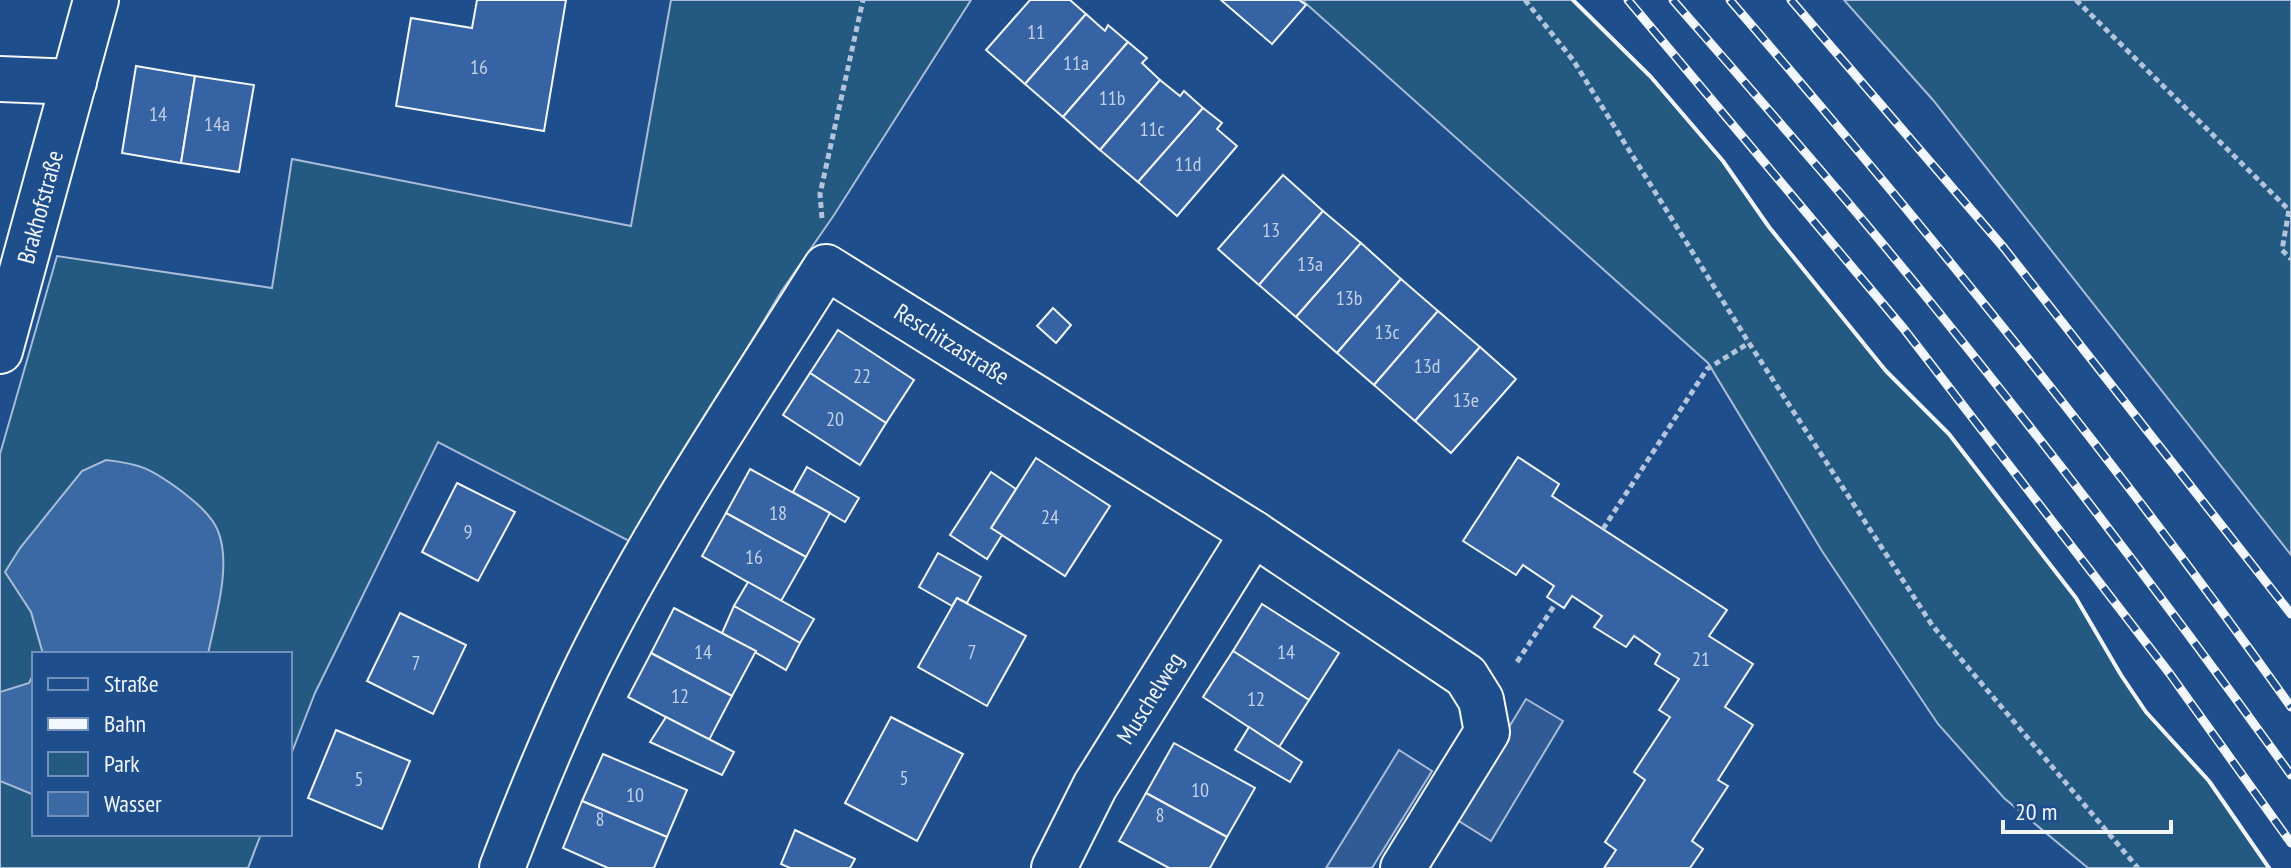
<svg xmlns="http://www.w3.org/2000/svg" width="2291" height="868" font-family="'PT Sans Narrow',sans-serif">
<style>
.green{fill:#245a82;stroke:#a8bbd7;stroke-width:2}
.parking{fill:#305b95;stroke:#a8bbd7;stroke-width:2}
.water{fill:#3b69a3;stroke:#a8bbd7;stroke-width:2}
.building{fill:#3563a3;stroke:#f2f6ff;stroke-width:2}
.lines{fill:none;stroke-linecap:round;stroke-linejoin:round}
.minor-casing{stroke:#f2f6ff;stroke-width:48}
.path{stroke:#b3c4dc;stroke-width:5;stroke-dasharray:6 4;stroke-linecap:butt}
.minor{stroke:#1f4e8c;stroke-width:44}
.rail-casing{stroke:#f2f6ff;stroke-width:9}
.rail{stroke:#1f4e8c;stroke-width:6;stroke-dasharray:18;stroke-linecap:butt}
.wall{stroke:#f2f6ff;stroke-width:4}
.labels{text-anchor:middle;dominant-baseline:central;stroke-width:6;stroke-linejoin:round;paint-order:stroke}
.number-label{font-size:20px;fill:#c3d1e8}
.street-label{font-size:24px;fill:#f2f6ff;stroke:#1f4e8c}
</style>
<rect width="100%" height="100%" fill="#1f4e8c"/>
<g class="green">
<path d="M671,0h300l-137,215 -53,77 -150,250 -193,-100 -123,251 -25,64v-103h-256v180h227l-13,34h-248v-414l57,-198 215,32 20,-129 339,67z"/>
<path d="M1302,0h271l78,77 72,84 46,66 117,144 63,63 127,163 45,78 25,37 63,69 60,87h-181l-84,-70 -66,-74 -116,-173 -114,-188z"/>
<path d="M1844,0h447v555l-358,-455z"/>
</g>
<g class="parking">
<path d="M1526,699l37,22 -72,120 -37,-23z"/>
<path d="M1399,750l33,21 -60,97h-46z"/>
</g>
<g class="water">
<path d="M106,460c36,4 45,9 74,30 13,10 32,25 38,41 14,34 -3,88 -10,123h-165l-12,-42 -26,-40 15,-24 62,-77z"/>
<path d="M34,673v122l-34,-14v-89l29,-9z"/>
</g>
<g class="building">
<path d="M477,0h89l-22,131 -148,-25 15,-88 61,10z"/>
<path d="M1030,0h40l16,14 -61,70 -39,-34z"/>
<path d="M1221,0h78l7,5 -34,39z"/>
<path d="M1086,14l19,17 3,-6 20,17 -65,75 -38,-33z"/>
<path d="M1128,42l19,16 -5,5 18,17 -60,70 -37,-33z"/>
<path d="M136,66l59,10 -14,87 -59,-10z"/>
<path d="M195,76l59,9 -15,87 -58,-9z"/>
<path d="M1160,80l20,16 4,-5 19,17 -65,74 -38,-32z"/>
<path d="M1203,108l19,15 -5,6 20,17 -60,70 -39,-34z"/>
<path d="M1283,175l40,36 -64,74 -41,-36z"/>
<path d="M1323,211l38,32 -65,74 -37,-32z"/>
<path d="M1361,243l40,36 -64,74 -41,-36z"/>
<path d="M1401,279l37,32 -64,74 -37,-32z"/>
<path d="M1053,308l18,17 -15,18 -19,-17z"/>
<path d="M1438,311l42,36 -65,74 -41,-36z"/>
<path d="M838,330l76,50 -28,43 -76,-50z"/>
<path d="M1480,347l36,32 -65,74 -36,-32z"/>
<path d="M810,373l76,50 -26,42 -77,-50z"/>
<path d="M1518,457l41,27 -7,12 175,114 -18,26 44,28 -28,43 28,18 -35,55 10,6 -36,55 11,8 -13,19h-86l12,-18 -11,-8 40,-62 -11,-8 36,-55 -11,-7 20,-31 -24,-15 5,-10 -26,-18 -8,11 -32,-20 8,-11 -30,-20 -8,12 -17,-11 7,-11 -31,-21 -7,10 -53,-34z"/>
<path d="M1036,458l74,48 -45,70 -74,-48z"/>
<path d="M807,467l52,31 -14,24 -52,-30z"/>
<path d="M750,469l80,44 -24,44 -80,-44z"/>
<path d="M991,472l25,17 -25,39 11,7 -15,24 -37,-24z"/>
<path d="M457,483l58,29 -37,69 -56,-29z"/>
<path d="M726,513l80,44 -25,44 -79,-45z"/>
<path d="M938,553l43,24 -14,26 -10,-5 -5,8 -33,-19z"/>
<path d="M748,582l66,37 -14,24 -66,-37z"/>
<path d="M957,598l69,38 -39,70 -69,-39z"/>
<path d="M1262,604l77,49 -30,47 -76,-49z"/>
<path d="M734,606l66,37 -14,27 -64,-37z"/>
<path d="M674,608l82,43 -24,45 -81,-43z"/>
<path d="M400,613l66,32 -33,69 -66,-33z"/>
<path d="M1233,651l76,49 -30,47 -76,-50z"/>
<path d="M651,653l81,43 -23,44 -81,-43z"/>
<path d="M666,717l68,35 -12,23 -72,-33z"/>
<path d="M891,717l72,37 -46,87 -72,-38z"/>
<path d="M1249,727l53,35 -12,20 -55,-32z"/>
<path d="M336,730l74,31 -28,68 -74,-31z"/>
<path d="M1174,743l81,45 -28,49 -81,-44z"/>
<path d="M603,754l84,36 -20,47 -85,-36z"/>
<path d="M1146,793l81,44 -17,31h-41l-50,-27z"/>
<path d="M582,801l85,36 -13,31h-46l-45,-20z"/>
<path d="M795,830l60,29 -5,9h-60l-9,-4z"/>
</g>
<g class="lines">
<g class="minor-casing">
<g id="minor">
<path d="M0,79l74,3"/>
<path d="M0,351l96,-351"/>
<path d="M502,868c26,-68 53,-135 85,-201 68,-139 157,-269 239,-400l427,266 213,143 15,24 6,32 -84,136"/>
<path d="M1054,868l41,-82 158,-253"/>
</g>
</g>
<g class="path">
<path d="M1525,0l48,60 176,283 183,282 206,243"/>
<path d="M2076,0l213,210 -7,40 9,9"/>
<path d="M822,218l-2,-24 43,-194"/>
<path d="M1603,529l104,-160 42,-26"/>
<path d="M1517,662l39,-59"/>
</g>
<use href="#minor" class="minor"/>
<g class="rail-casing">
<g id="rail">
<path d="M1628,0l276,329 266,345 121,169"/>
<path d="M1673,0c87,100 175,200 259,304 124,153 244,311 359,471"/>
<path d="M1730,0c196,228 387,462 561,707"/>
<path d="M1791,0l213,248 287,366"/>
</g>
</g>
<use href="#rail" class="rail"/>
<path class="wall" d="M1573,0l78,77 72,84 46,66 117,144 63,63 127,164 45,77 25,37 63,69 60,87"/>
</g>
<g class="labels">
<g class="number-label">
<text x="1036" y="32">11</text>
<text x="1076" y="63">11a</text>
<text x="479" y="67">16</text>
<text x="1112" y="98">11b</text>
<text x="158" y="114">14</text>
<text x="217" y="124">14a</text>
<text x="1152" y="129">11c</text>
<text x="1188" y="164">11d</text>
<text x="1271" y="230">13</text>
<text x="1310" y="264">13a</text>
<text x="1349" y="298">13b</text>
<text x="1387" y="332">13c</text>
<text x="1427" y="366">13d</text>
<text x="862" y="376">22</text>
<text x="1466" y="400">13e</text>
<text x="835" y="419">20</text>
<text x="778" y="513">18</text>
<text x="1050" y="517">24</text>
<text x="468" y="532">9</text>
<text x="754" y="557">16</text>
<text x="703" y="652">14</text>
<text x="972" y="652">7</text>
<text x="1286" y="652">14</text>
<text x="1701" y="659">21</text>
<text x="416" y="663">7</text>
<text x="680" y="696">12</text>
<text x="1256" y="699">12</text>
<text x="904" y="778">5</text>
<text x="359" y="779">5</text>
<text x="1200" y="790">10</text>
<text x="635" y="795">10</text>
<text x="1160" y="815">8</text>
<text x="600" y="819">8</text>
</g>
<g class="street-label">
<text transform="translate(40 207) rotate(-75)">Brakhofstraße</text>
<text transform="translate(952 344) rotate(32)">Reschitzastraße</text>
<text transform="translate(1150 698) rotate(-58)">Muschelweg</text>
</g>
</g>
<rect x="32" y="652" width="260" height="184" fill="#1f4e8c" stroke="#7391ba" stroke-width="2"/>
<rect x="48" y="678" width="40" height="12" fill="#1f4e8c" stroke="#7391ba" stroke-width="2"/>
<text x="104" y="692" font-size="24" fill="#f2f6ff">Straße</text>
<rect x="48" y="718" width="40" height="12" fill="#f2f6ff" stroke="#7391ba" stroke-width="2"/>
<text x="104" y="732" font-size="24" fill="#f2f6ff">Bahn</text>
<rect x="48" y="752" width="40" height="24" fill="#245a82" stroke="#7391ba" stroke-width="2"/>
<text x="104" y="772" font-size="24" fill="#f2f6ff">Park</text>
<rect x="48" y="792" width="40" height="24" fill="#3b69a3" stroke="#7391ba" stroke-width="2"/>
<text x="104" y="812" font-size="24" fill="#f2f6ff">Wasser</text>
<path d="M2003 820v12h168v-12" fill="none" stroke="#f2f6ff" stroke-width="4"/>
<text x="2015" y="820" font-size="24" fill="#f2f6ff" stroke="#1f4e8c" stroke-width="6" paint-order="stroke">20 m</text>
</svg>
